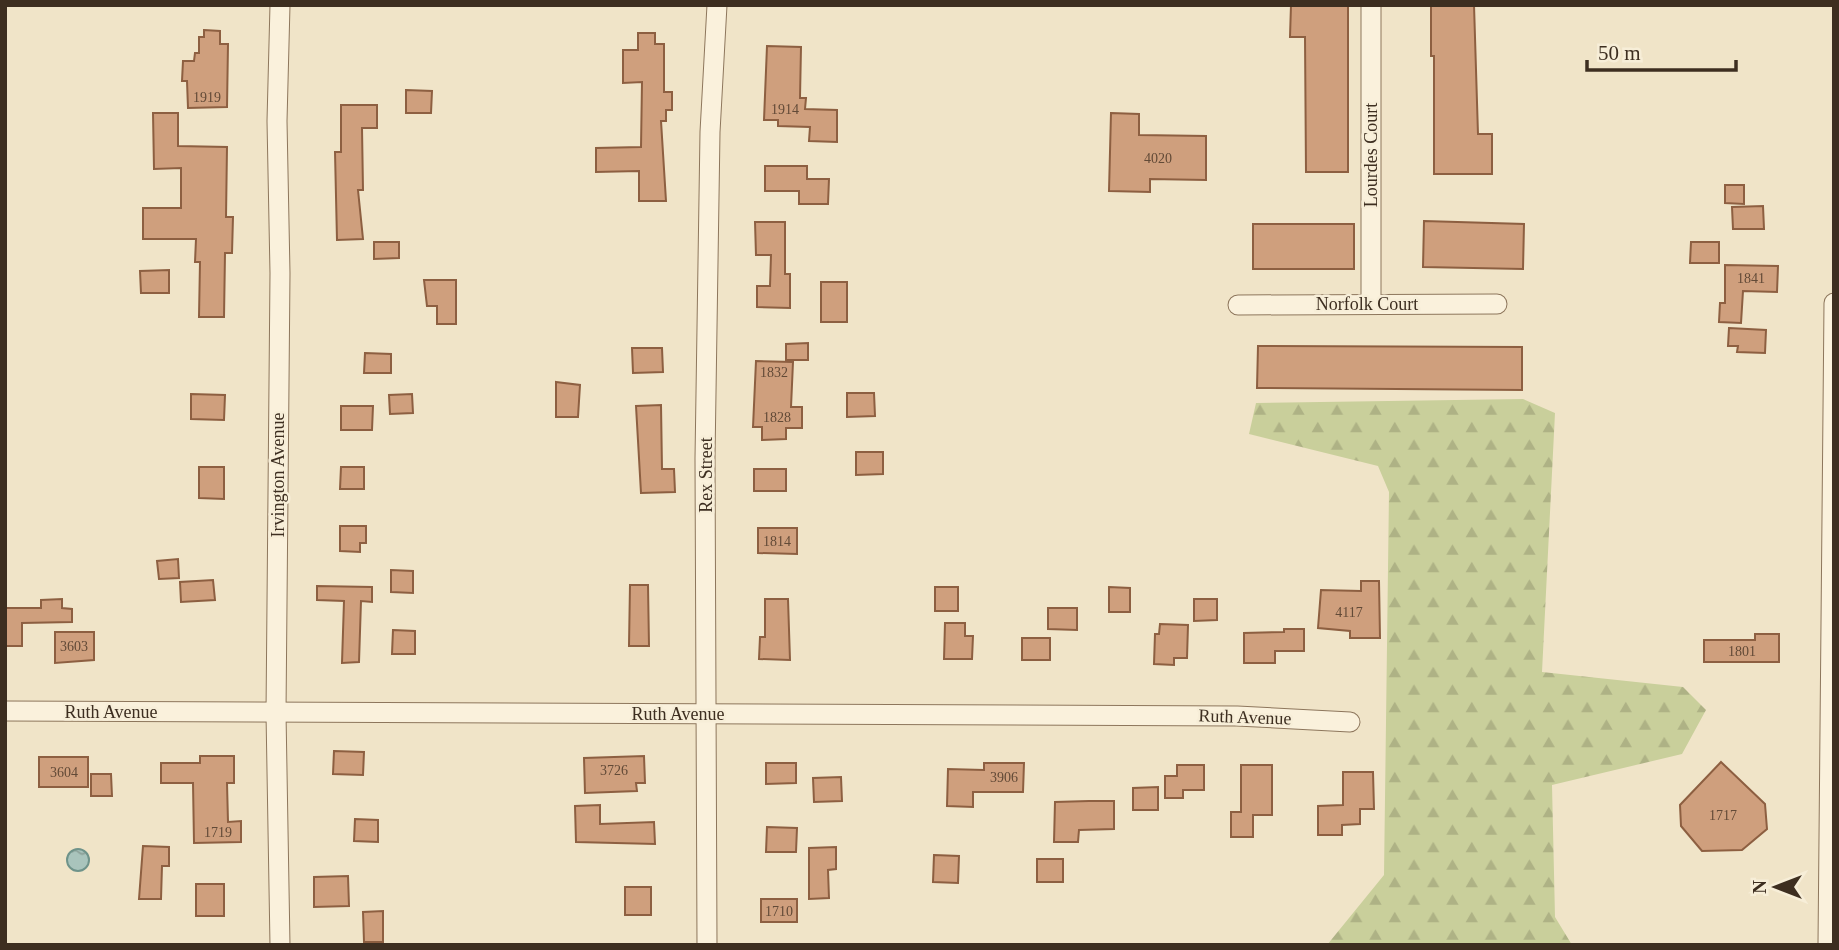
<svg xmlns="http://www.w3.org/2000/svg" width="1839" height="950" font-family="'Times New Roman',serif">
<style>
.forest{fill:url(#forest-firs)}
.water{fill:url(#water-ripples);stroke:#6f938a;stroke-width:2}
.building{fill:#cf9f7d;stroke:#8d5f41;stroke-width:2}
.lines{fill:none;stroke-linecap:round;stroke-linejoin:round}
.minor-casing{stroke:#8d765c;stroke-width:21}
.minor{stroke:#faf1dc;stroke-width:19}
.labels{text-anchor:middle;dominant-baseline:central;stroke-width:5;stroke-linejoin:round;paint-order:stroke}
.number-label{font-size:14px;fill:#624a37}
.street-label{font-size:18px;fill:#3d2e20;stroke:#f7eed8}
</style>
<defs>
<pattern id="forest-firs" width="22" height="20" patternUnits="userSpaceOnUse" patternTransform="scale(1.75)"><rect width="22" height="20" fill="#c9cf9b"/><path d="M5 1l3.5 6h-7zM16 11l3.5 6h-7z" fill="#aeb285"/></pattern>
<pattern id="water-ripples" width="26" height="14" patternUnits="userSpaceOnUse" patternTransform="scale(1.75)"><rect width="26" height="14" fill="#a9c4bc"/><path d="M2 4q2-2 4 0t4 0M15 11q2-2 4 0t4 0" fill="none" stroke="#8ba098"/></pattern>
</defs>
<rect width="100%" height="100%" fill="#f0e4c8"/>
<path class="forest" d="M1523,399l32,14 -13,259 141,15 23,23 -24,44 -130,31 3,132 17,28h-245l57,-70 5,-383 -11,-26 -129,-32 7,-31z"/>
<circle class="water" cx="78" cy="860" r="11"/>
<g class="building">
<path d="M1291,5h57v167h-42l-1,-135h-15z"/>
<path d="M1431,5h43l4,129h14v40h-58v-118h-3z"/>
<path d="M204,30l16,1v13h8l-1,63 -39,1 -1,-27h-5l1,-20h11l1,-8h4v-16h5z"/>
<path d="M638,33h17v11h9v48h8v18h-6v11h-5l5,80h-27v-30l-43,1v-24l45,-1 1,-65 -19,1v-33h15z"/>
<path d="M767,46l34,1 -1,51h6l-1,11 32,1v32l-28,-1 1,-14 -32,-1v-6h-14z"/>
<path d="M406,90l26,1 -1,22h-25z"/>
<path d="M341,105h36v23h-15l1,62h-5l5,49 -26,1 -2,-88h6z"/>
<path d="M153,113h25v33l49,1 -1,70h7l-1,36h-7l-1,64h-25l1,-55h-5l1,-23h-53v-31h38v-40l-27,1z"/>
<path d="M1111,113l28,1v21l67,1v44l-56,-1v13l-41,-1z"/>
<path d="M765,166h42v13h22l-1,25h-29v-13h-34z"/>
<path d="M1725,185h19v19l-19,-1z"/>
<path d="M1763,206l1,23h-31l-1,-22z"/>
<path d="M1424,221l100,3 -1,45 -100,-2z"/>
<path d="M755,222h30v52h5v34l-33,-1v-21h13l1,-31h-15z"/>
<rect x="1253" y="224" width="101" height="45"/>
<path d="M374,242h25v16l-25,1z"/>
<path d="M1691,242h28v21h-29z"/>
<path d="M1725,265l53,1 -1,26 -34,-1 -2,32 -22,-1 1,-19h5z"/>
<path d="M169,270v23h-28l-1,-22z"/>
<path d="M424,280h32v44h-19v-18h-10z"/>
<rect x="821" y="282" width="26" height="40"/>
<path d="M1729,328l37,2 -1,23 -28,-1 1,-6h-10z"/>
<path d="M808,343v17h-22v-16z"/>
<path d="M1258,346l264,1v43l-265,-2z"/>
<path d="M632,348h30l1,24 -30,1z"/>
<path d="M365,353l26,1v19h-27z"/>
<path d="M756,361l37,1 -2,45h11v21h-16v11l-24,1v-13h-9z"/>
<path d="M556,382l24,3 -2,32h-22z"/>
<path d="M847,393h27l1,23 -28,1z"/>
<path d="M191,394l34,1 -1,25 -33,-1z"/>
<path d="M412,394l1,19 -23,1 -1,-19z"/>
<path d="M661,405l1,64h12l1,23 -34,1 -5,-87z"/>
<path d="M341,406h32l-1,24h-31z"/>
<path d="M856,452h27v22l-27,1z"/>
<path d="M199,467h25v32l-25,-1z"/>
<path d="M341,467h23v22h-24z"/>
<rect x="754" y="469" width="32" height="22"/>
<path d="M340,526h26v17h-6v9l-20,-1z"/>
<path d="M758,528h39v26l-39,-1z"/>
<path d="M178,559l1,19 -20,1 -2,-18z"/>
<path d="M391,570l22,1v22l-22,-1z"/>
<path d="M213,580l2,20 -34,2 -1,-20z"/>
<path d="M1361,581h18l1,57h-30v-7l-32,-3 3,-38 40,1z"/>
<path d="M630,585h18l1,61h-20z"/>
<path d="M317,586l55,1v15l-11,-1 -2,61 -17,1 2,-62 -27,-1z"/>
<rect x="935" y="587" width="23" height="24"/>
<path d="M1109,587l21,1v24h-21z"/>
<path d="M62,599v9l10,1v13l-50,1v23h-17v-38h36v-8z"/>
<path d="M765,599h23l2,61 -31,-1 1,-22h5z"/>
<path d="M1194,599h23v21l-23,1z"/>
<path d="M1048,608h29v22l-29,-1z"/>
<path d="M945,623h20v13h8l-1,23h-28z"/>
<path d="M1160,624l28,1 -1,33h-13v7l-20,-1 1,-30h4z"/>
<path d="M1284,629h20v22h-29v12h-31v-30l40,-1z"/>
<path d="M393,630l22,1v23h-23z"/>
<path d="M55,632h39v28l-39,3z"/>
<path d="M1755,634h24v28h-75v-22h51z"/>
<rect x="1022" y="638" width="28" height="22"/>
<path d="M334,751l30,1 -1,23 -30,-1z"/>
<path d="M200,756h34v27h-7l1,39 13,-1v21l-47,1 -1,-60h-32v-20h39z"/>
<path d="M644,756l1,27h-9l1,8 -52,2 -1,-35z"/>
<rect x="39" y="757" width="49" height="30"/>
<path d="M1721,762l44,42 2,25 -25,21 -40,1 -21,-25 -1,-21z"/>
<path d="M766,763h30v20l-30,1z"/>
<path d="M984,763h40l-1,29h-50v15l-26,-1 1,-37 36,1z"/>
<path d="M1177,765h27v25h-21v8h-18v-22h12z"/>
<path d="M1241,765h31v50h-19v22h-22v-25h10z"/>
<path d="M1343,772h30l1,37h-14v15l-18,1v10h-24v-29l25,-1z"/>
<path d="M91,774h20l1,22h-21z"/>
<path d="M841,777l1,24 -28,1 -1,-24z"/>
<path d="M1158,787v23h-25v-22z"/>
<path d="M1089,801h25v28l-35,1 -1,12h-24l1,-40z"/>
<path d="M600,805v19l54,-2 1,22 -79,-2 -1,-36z"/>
<path d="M355,819l23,1v22l-24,-1z"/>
<path d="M767,827l30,1 -1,24h-30z"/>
<path d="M143,846l26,1v19h-7l-1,33h-22z"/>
<path d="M836,847v22l-8,1 1,28 -20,1v-51z"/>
<path d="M934,855l25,1 -1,27 -25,-1z"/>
<rect x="1037" y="859" width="26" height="23"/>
<path d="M348,876l1,30 -35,1v-30z"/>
<rect x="196" y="884" width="28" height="32"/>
<rect x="625" y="887" width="26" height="28"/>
<rect x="761" y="899" width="36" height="23"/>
<path d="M383,911v31h-19l-1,-30z"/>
</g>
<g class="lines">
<g class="minor-casing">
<g id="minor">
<path d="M280,5l-3,116 3,152 -4,440 4,232"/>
<path d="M1371,304v-299"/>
<path d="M1238,305l259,-1"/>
<path d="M5,711l1232,5 113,6"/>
<path d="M707,945l-2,-487 5,-326 7,-127"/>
<path d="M1828,945l6,-642"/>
</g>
</g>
<use href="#minor" class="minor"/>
</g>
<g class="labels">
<g class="number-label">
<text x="207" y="97">1919</text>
<text x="785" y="109">1914</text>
<text x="1158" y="158">4020</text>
<text x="1751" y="278">1841</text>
<text x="774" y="372">1832</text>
<text x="777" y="417">1828</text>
<text x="777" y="541">1814</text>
<text x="1349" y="612">4117</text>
<text x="74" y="646">3603</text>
<text x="1742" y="651">1801</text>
<text x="614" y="770">3726</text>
<text x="64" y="772">3604</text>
<text x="1004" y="777">3906</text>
<text x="1723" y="815">1717</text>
<text x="218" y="832">1719</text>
<text x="779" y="911">1710</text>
</g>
<g class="street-label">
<text transform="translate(1371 155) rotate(-90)">Lourdes Court</text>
<text x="1367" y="304">Norfolk Court</text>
<text transform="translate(278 475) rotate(-90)">Irvington Avenue</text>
<text transform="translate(706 475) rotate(-90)">Rex Street</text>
<text x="111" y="712">Ruth Avenue</text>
<text x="678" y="714">Ruth Avenue</text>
<text transform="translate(1245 717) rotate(2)">Ruth Avenue</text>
</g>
</g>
<rect width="1839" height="950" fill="none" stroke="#3d2e20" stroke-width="14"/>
<g transform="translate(1776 887) rotate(270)" stroke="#f7eed8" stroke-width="5" paint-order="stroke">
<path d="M0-5L12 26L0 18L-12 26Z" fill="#3d2e20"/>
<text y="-10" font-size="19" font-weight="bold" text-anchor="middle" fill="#3d2e20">N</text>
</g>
<path d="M1587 60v10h149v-10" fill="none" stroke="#3d2e20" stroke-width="3.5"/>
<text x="1598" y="60" font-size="21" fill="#3d2e20" stroke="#f7eed8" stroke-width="5" paint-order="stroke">50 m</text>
</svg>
